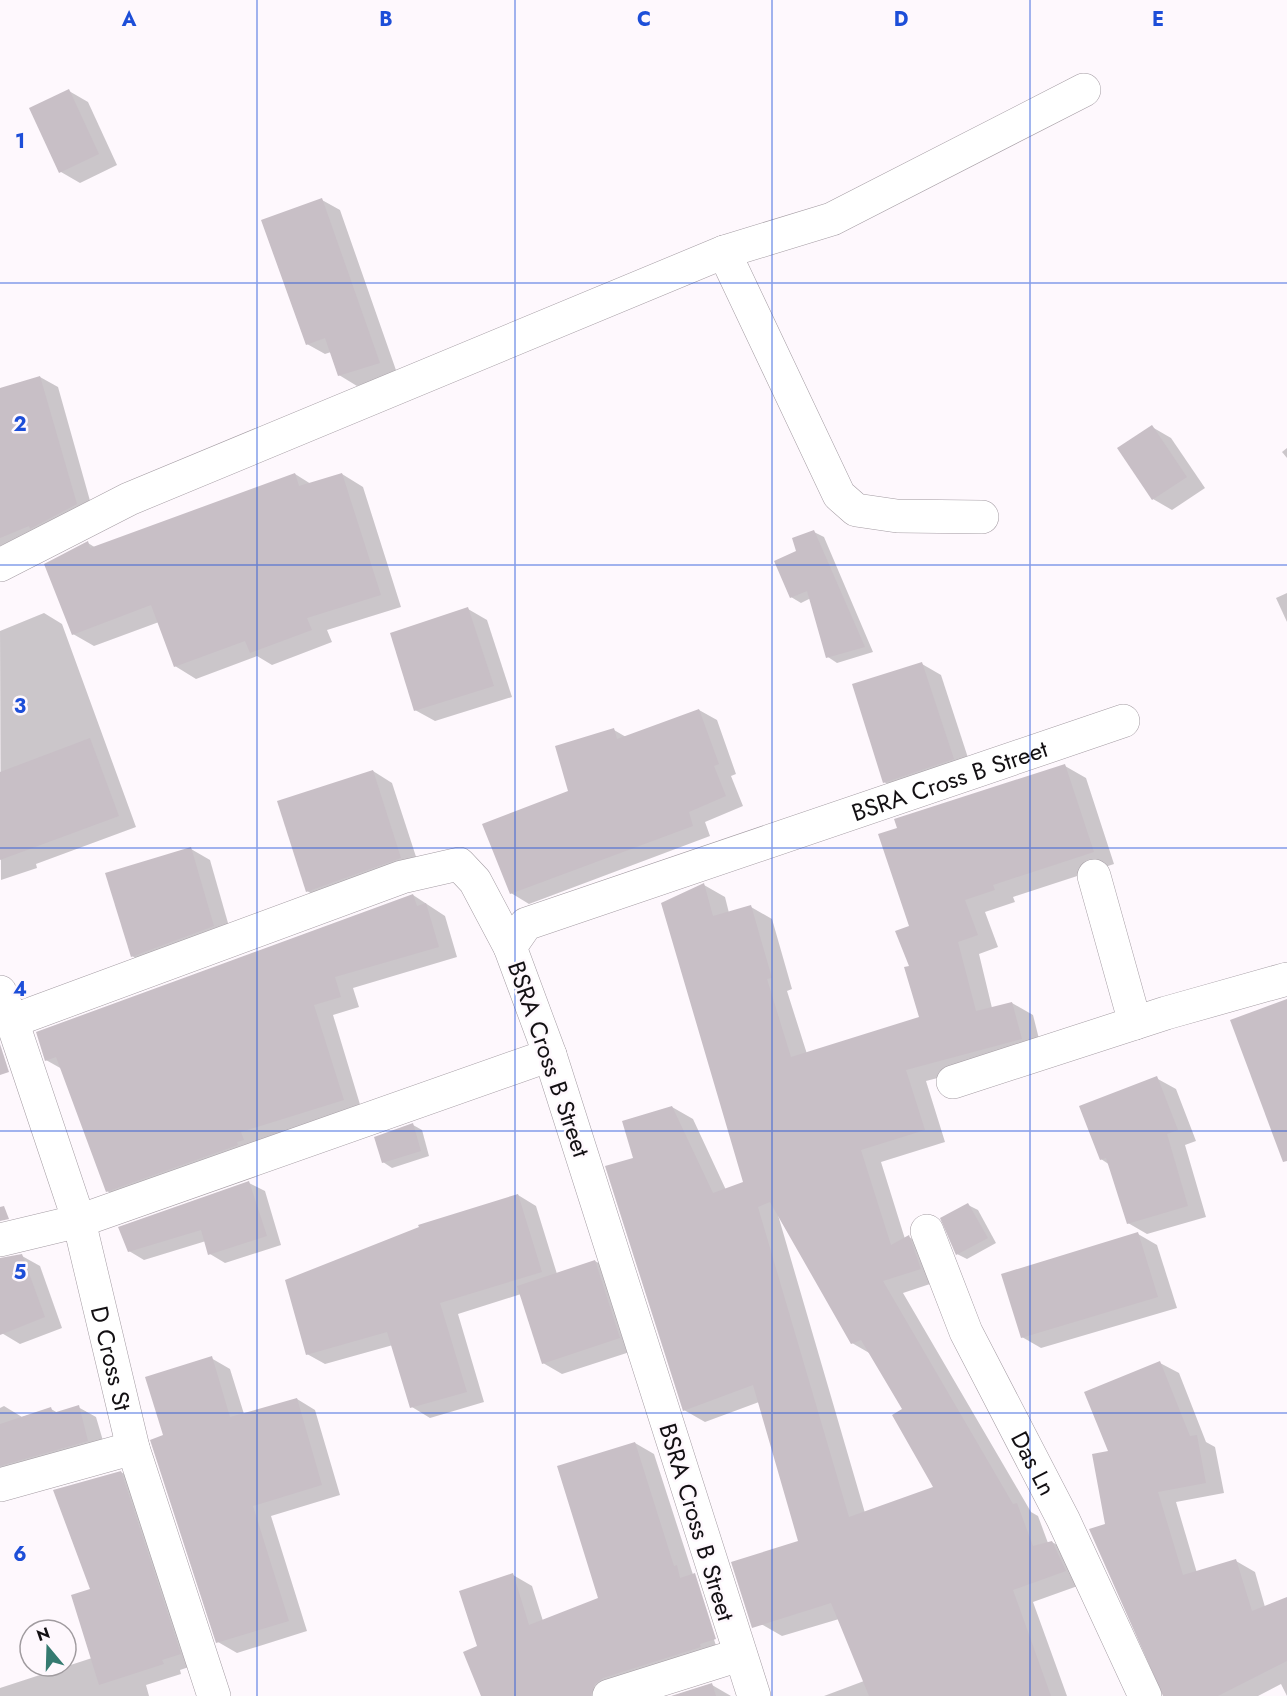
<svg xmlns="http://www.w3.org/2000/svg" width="1287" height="1696" font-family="Jost,sans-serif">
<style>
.shadow{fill:#0003;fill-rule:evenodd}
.building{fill:#c8bfc6;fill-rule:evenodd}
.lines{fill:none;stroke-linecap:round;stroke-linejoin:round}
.minor-casing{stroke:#a49ca3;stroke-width:34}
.minor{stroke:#fff;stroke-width:33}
.grid{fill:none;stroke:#1d4ed8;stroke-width:1.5;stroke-opacity:0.55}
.labels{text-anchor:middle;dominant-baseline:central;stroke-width:5;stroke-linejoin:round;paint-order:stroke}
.street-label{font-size:24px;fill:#131013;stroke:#fef8fd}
.grid-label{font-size:20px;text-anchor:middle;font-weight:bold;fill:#1d4ed8;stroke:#fef8fd;stroke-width:5;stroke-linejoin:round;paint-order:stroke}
</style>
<rect width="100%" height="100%" fill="#fef8fd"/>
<g class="shadow">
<path d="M69,91l19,11 29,63 -37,18 -19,-11z"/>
<path d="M322,200l18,10 57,163 -40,13 -18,-11 -8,-23 -6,2 -18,-10z"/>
<path d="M40,377l18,10 36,128 -94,40v-166z"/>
<path d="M1152,427l19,11 34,50 -33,22 -19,-11z"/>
<path d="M1287,448v10l-5,-6z"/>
<path d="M295,474l16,10 31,-10 21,13 38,120 -74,23 5,12 -60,23 -15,-9 -61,23 -21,-13 -16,-44 -65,24 -21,-12 15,-91 8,5z"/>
<path d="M814,532l10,5 49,115 -36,11 -9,-6 -17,-59 -10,5 -10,-6 7,-45z"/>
<path d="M1287,593v29l-11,-24z"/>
<path d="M468,609l19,11 25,77 -77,24 -20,-11z"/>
<path d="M44,613l18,11 74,203 -100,37 1,4 -36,12 -1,-249z"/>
<path d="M922,664l19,11 31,95 -68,23 -20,-11z"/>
<path d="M699,710l18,10 19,54 -5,2 12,30 -38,16 5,14 -181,68 -18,-11 59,-101 44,-62 12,7z"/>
<path d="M1065,766l21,12 28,86 -101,33 2,5 -30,10 13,35 -19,7 13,54 20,-5 21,12 9,36 -116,30 19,61 -64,20 24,77 4,-2 21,12 12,31 -39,13 128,219 7,4 10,27 4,-1 21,12 13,29 -53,19 34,94h-243l40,-15 -25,-62 -57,17 -21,-12 39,-82 -41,-140 -54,20 -21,-12 -49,-251 37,-52 21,12 33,71 19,-8 -41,-297 21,12 4,16 22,-6 21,12 20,70 -5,2 20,63 114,-36 -10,-51v-40zM778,1215l74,128 19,11 33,56 31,78 -70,25z"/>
<path d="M373,771l19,12 28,86 -94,33 -19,-11z"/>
<path d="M191,849l19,11 22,77 -81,30 -19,-11z"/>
<path d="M413,895l32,21 12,41 -104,31 6,19 -26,8 29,96 -236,91 -19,-11 -45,-122 -16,-9z"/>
<path d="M1156,1078l20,11 20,52 -11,4 21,72 -59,17 -19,-11 -18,-58 -9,-6z"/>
<path d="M413,1125l9,5 7,26 -37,12 -9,-6z"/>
<path d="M249,1183l16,8 16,54 -56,18 -15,-9 -4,-13 -62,19 -15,-9z"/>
<path d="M518,1195l18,11 21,68 38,-13 19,11 25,77 -77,25 -19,-11 -22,-69 -63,20 26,88 -54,16 -18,-11 -19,-62 -68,19 -18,-10z"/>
<path d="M968,1205l10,5 18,33 -29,16 -10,-5z"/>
<path d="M1138,1234l19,11 20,63 -136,40 -19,-11z"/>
<path d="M22,1256l18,10 22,62 -42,16 -20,-12v-72z"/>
<path d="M211,1358l19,11 14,45 53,-15 18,11 25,85 -69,21 36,115 -70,22 -19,-11 -53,-206z"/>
<path d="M1160,1363l19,10 27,69 9,5 9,46 -48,9 21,71 39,-12 19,11 10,35 22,-8v97l-6,-12 -23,12h-94l-57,-171 3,-73z"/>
<path d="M4,1406l18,11 29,-8 7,4 20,-6 18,10 10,34 -106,37v-80z"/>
<path d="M635,1443l19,11 66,204 -107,38h-130l-4,-49 34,-72 19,11 11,35 56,-22z"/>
<path d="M121,1472l18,11 59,181 -18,6 1,4 -35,11 3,11h-149v-8l92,-30v-68z"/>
<path d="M712,1685l19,11h-55z"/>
</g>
<g class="building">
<path d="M69,89l30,65 -40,19 -30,-65z"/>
<path d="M322,198l58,165 -42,13 -13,-38 -19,7 -45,-125z"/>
<path d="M40,376l37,128 -47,25 -1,-3 -29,12v-150z"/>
<path d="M1152,425l35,52 -35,23 -35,-52z"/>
<path d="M295,473l4,13 43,-13 39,122 -74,23 5,12 -62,23 -5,-12 -71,26 -23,-62 -79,30 -28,-71 44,-23 2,7z"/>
<path d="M814,530l51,117 -39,11 -19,-67 -17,7 -16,-37 22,-10 -4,-13z"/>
<path d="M468,607l26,79 -80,25 -24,-78z"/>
<path d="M922,662l32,97 -71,24 -31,-99z"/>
<path d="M699,709l20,55 -5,2 12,30 -37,16 4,14 -183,68 -28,-70 86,-33 -13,-45 59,-18 3,11z"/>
<path d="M90,738l29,78 -119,44v-88z"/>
<path d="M1065,764l29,88 -101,33 2,5 -30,10 13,35 -20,7 18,69 36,-9 10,37 -116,31 19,60 -64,20 30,95 18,-10 12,34 -38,12 130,223 4,-1 16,43 19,-5 14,30 -53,19 38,106h-182l-38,-93 -79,25 -21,-66 67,-21 -45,-156 -70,26 -78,-245 28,-8 -11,-37 50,-15 41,87 30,-11 -82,-279 43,-20 9,33 38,-11 21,73 -5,1 24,78 128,-40 -15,-50 5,-1 -14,-35 14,-5 -31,-92 19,-6 -3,-9zM770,1202l81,142 10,-4 41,69 -10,6 41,72 -84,30 -91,-310z"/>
<path d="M373,770l28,88 -95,34 -29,-91z"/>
<path d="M191,847l23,79 -83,31 -26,-84z"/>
<path d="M413,894l4,12 9,-3 13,44 -104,30 6,20 -27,8 30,95 -103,32 3,8 -7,2 1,3 -132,47 -50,-135 -11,4 -9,-29z"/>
<path d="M1287,999v162l-4,1 -53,-142z"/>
<path d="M0,1044l9,28 -9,3z"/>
<path d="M1157,1076l21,54 -11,4 21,72 -61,18 -21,-66 -6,2 -21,-54z"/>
<path d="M413,1123l8,28 -39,12 -8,-26z"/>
<path d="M249,1181l18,55 -59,19 -7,-25 -73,22 -10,-25z"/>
<path d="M518,1194l24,78 -102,31 27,89 -57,16 -23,-76 -81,23 -21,-75 134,-53 -1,-2z"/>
<path d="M968,1203l20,35 -32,17 -16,-37z"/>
<path d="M4,1206l5,13 -9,2v-14z"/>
<path d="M1138,1232l20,65 -137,41 -20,-64z"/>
<path d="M22,1254l23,63 -45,18v-77z"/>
<path d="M595,1260l25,78 -78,26 -25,-78z"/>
<path d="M212,1356l18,61 67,-19 25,87 -69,21 36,115 -73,22 -65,-200 -1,-3 13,-5 -18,-58z"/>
<path d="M1160,1361l30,75 7,-1 9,48 -48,9 25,83 53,-16 16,52 35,-14v64l-69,35h-55l-74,-167 16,-5 -13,-70 16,-3 -24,-59z"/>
<path d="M79,1405l9,36 -88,25v-42l51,-17 2,6z"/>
<path d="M635,1442l39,124 3,-1 3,13 15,-5 21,66 -16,5 1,3 -98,31 -8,6 -4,12h-110l-18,-44 14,-6 -18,-55 54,-18 16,52 69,-27 -41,-132z"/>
<path d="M121,1471l60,183 -19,6 2,4 -65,21 -28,-90 19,-6 -37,-99z"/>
<path d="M712,1683l4,13h-45z"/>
</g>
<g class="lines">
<g class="minor-casing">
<g id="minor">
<path d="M724,252l115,243 17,15 41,6 85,1"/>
<path d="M0,565l129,-66 595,-247 108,-33 252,-129"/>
<path d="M1094,876l41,147"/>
<path d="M0,992l12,29 390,-144 57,-13 16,17 35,66"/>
<path id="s1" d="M12,1021l67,200 54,227 81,248"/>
<path d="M953,1082l213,-69 121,-34"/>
<path id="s2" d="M927,1231l39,101 97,187 82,177"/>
<path d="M0,1240l79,-19 471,-166"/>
<path d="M0,1485l133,-37"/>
<path d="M609,1696l130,-41"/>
<path id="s3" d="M754,1696l-204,-641 -40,-108 16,-23 597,-203"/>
</g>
</g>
<use href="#minor" class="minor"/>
</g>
<path class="grid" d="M257,0v1696M515,0v1696M772,0v1696M1030,0v1696M0,283h1287M0,565h1287M0,848h1287M0,1131h1287M0,1413h1287"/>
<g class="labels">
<g class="street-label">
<text stroke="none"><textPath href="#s3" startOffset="1263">BSRA Cross B Street</textPath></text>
<text transform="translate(549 1059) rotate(71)">BSRA Cross B Street</text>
<text stroke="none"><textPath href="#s1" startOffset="352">D Cross St</textPath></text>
<text stroke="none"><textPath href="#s2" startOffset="256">Das Ln</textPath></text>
<text transform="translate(697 1522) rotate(73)">BSRA Cross B Street</text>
</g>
</g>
<g class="grid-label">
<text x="129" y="26">A</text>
<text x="386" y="26">B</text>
<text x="644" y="26">C</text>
<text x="901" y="26">D</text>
<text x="1158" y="26">E</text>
<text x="20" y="148">1</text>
<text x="20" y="431">2</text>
<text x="20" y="713">3</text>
<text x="20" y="996">4</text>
<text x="20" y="1279">5</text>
<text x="20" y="1561">6</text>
</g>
<g transform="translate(48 1648) rotate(341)"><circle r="28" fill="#fef8fd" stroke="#a09b9f" stroke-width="1.5"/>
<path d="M0-4.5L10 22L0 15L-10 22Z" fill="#357a70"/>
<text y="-9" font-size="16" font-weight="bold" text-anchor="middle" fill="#131013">N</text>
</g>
</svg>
